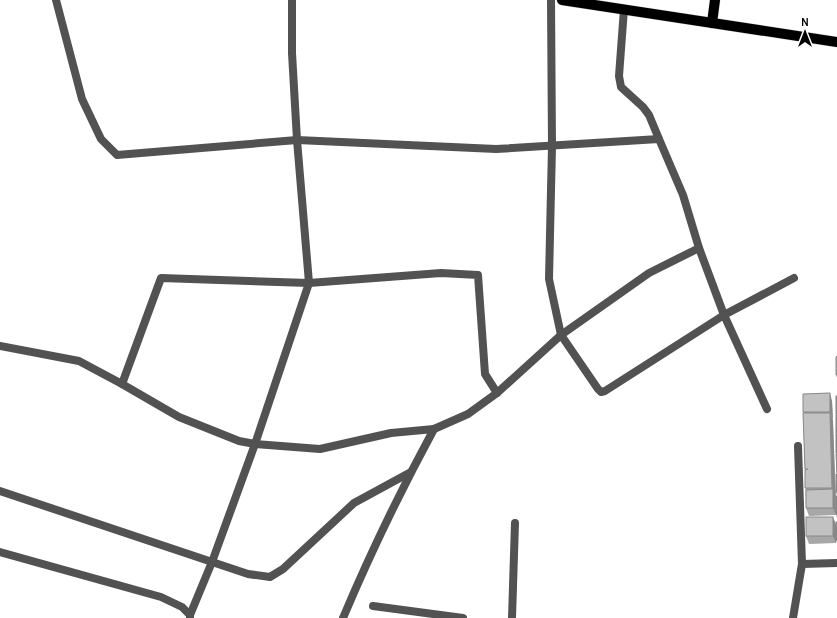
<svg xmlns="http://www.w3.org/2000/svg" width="837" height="618" font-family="Karla,sans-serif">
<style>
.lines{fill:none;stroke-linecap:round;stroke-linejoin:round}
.primary-casing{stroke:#dbdbdb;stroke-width:11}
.minor{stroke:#525252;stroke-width:8}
.primary{stroke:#000;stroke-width:10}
.wall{fill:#a7a7a7}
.shaded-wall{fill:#888}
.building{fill:#c2c2c2;stroke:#888}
</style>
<rect width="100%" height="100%" fill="#fff"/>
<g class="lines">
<g class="primary-casing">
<g id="primary">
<path d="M562,0l275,42"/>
<path d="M712,23l3,-23"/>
</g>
</g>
<g class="minor">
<path d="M56,0l26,99 19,40 16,16 180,-15 199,9 163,-10 24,56 16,53 25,67 43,94"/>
<path d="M551,0l1,146 -3,133 12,56 37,54 3,3 4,-1 119,-76 70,-37"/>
<path d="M624,9l-5,67 2,11 22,20 6,8 10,24"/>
<path d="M0,346l79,15 43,23 57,33 60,24 16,3 65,5 71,-16 43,-4 34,-15 29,-21 64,-58 88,-62 50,-25"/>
<path d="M122,384l39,-106 148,5 132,-10 37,2 7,99 12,19"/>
<path d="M0,491l248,83 22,3 13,-8 71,-66 57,-31"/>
<path d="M0,552l161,45 21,10 8,8v3"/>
<path d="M802,564l35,-1"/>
<path d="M373,606l90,12"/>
<path d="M190,615l22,-53 43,-118 54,-161 -12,-143 -5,-87v-53"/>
<path d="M343,618c27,-64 58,-128 91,-189"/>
<path d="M512,618l3,-95"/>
<path d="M793,618l9,-54 -4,-118"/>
</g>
<use href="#primary" class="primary"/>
</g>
<g class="wall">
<path d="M837,356v162l-1,-3 -27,1 -3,-8 -3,-96 29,-11 4,96 1,-1 -1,-4 1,-18 -1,-41 1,-37v-18l-1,-3z"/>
<path d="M833,517l3,8 1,-3v21l-1,-3v3l-27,1 -3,-8z"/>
</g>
<g class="shaded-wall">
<path d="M830,393l2,8 1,19 -3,-8z"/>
<path d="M830,413l3,8 3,94 -3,-7z"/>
<path d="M833,517l3,8v18l-3,-7z"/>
</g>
<g class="building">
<path d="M837,356v19h-1v-18z"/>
<path d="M830,393v19h-27v-18z"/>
<rect x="836" y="396" width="1" height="18"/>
<path d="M803,413h27l2,75h-27v-18l3,-1h-3z"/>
<rect x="836" y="415" width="1" height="18"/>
<rect x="836" y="434" width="1" height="19"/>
<path d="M836,454h1v19z"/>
<rect x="836" y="474" width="1" height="18"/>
<path d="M833,489v19h-27v-18z"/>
<rect x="836" y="496" width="1" height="18"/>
<rect x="806" y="517" width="27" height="19"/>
<rect x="836" y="522" width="1" height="18"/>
</g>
<g transform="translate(805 32)" stroke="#ffffff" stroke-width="3" paint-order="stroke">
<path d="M0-3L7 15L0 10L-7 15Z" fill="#000000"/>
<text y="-6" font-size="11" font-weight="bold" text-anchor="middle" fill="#000000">N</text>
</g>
</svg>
